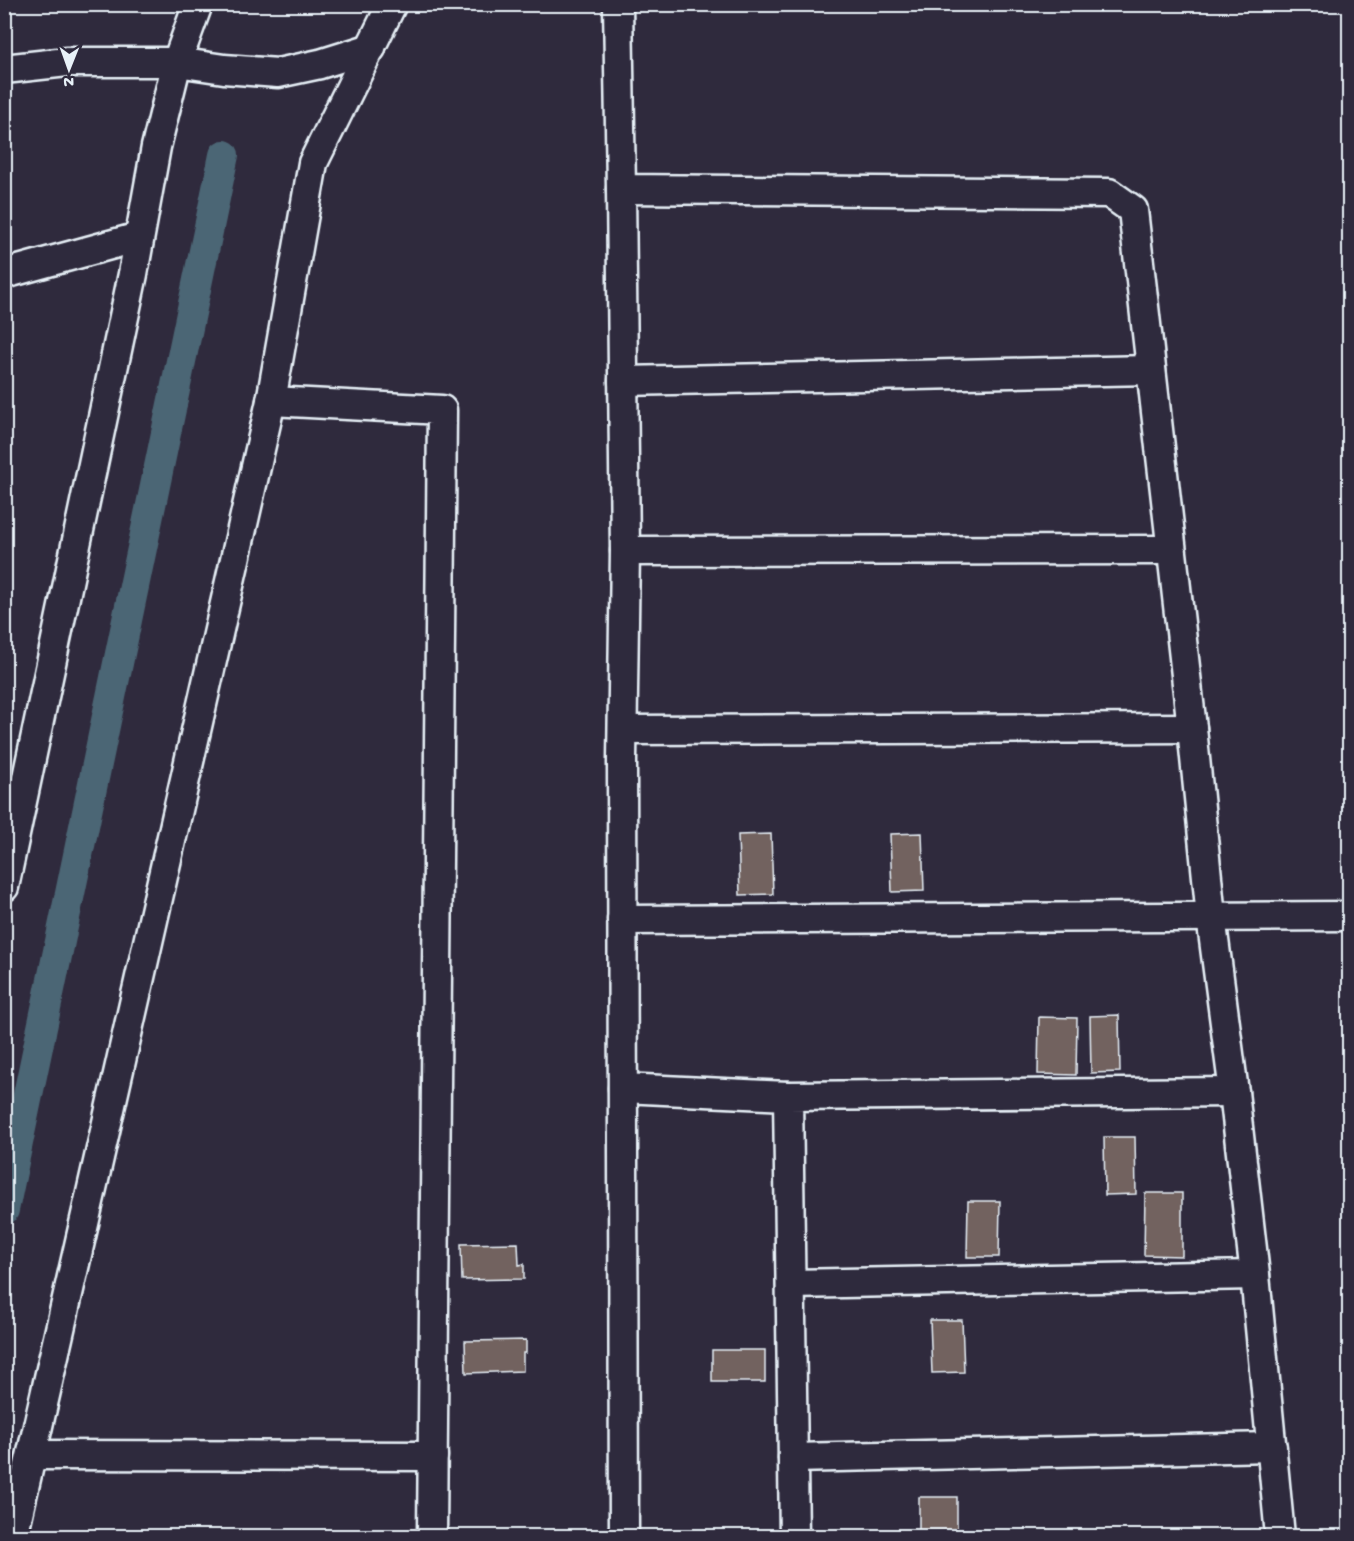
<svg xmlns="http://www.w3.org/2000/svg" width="1354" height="1541" font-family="'Gochi Hand',sans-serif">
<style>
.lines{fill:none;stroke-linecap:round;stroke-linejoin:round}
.canal{stroke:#4c6674;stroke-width:30}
.building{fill:#72625f;stroke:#e8f1f8;stroke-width:1.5}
.street-casing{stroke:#e8f1f8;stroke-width:33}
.street{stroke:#2f2a3d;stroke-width:28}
</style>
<rect width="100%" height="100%" fill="#2f2a3d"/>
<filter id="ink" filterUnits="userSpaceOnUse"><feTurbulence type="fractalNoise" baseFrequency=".0167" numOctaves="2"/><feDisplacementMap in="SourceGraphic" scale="12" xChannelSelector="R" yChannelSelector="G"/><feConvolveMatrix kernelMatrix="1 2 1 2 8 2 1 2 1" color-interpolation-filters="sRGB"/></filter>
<g filter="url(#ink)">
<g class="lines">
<path class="canal" d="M4,1210l220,-1055"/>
</g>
<g class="building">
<path d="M922,833l2,58 -32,1 -2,-58z"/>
<path d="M771,834l2,60 -33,1 -2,-60z"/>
<path d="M1119,1015l1,57 -29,1 -1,-57z"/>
<path d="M1039,1017l38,1 -1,57 -38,-1z"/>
<path d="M1104,1137h31l1,57 -31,1z"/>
<path d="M1145,1193h37v63l-38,-1z"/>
<path d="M968,1201h32l-1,56h-32z"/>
<path d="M518,1243l1,22 5,-1v15l-62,1 -1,-36z"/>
<path d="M930,1320h32l2,52 -32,1z"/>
<path d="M526,1340v13h-3v18l-57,2 -1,-32z"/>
<rect x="712" y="1350" width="53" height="32"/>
<rect x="919" y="1497" width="38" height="39"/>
</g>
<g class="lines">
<g class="street-casing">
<g id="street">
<path d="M618,4l3,185 488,4 24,17 59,518 19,189 23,175 21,183 25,261"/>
<path d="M4,69l63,-7h110l47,7 54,4 42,-9 51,-16"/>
<path d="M621,189l4,362 -3,209 2,776"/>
<path d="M4,274l135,-37"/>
<path d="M623,381l528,-11"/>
<path d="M271,401l171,9 -10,1126"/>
<path d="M625,551l546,-1"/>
<path d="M623,730l569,-2"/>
<path d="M4,887l129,-613 23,-127 21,-85 21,-58"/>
<path d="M622,920l728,-4"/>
<path d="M623,1088l165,8"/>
<path d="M791,1284l464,-9"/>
<path d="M32,1455l401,1"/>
<path d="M793,1458l479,-11"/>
<path d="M13,1536l258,-1135 42,-238 79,-159"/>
<path d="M794,1536l-6,-440 446,-4"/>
</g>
</g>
<use href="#street" class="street"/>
</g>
</g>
<rect width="1354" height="1541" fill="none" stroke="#2f2a3d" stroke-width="24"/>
<rect x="12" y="12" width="1330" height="1517" fill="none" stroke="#e8f1f8" stroke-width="2" filter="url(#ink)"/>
<g transform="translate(69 69) rotate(181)" stroke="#2f2a3d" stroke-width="4.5" paint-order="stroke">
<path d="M0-4.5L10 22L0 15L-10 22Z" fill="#e8f1f8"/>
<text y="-9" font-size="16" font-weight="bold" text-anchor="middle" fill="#e8f1f8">N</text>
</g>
</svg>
